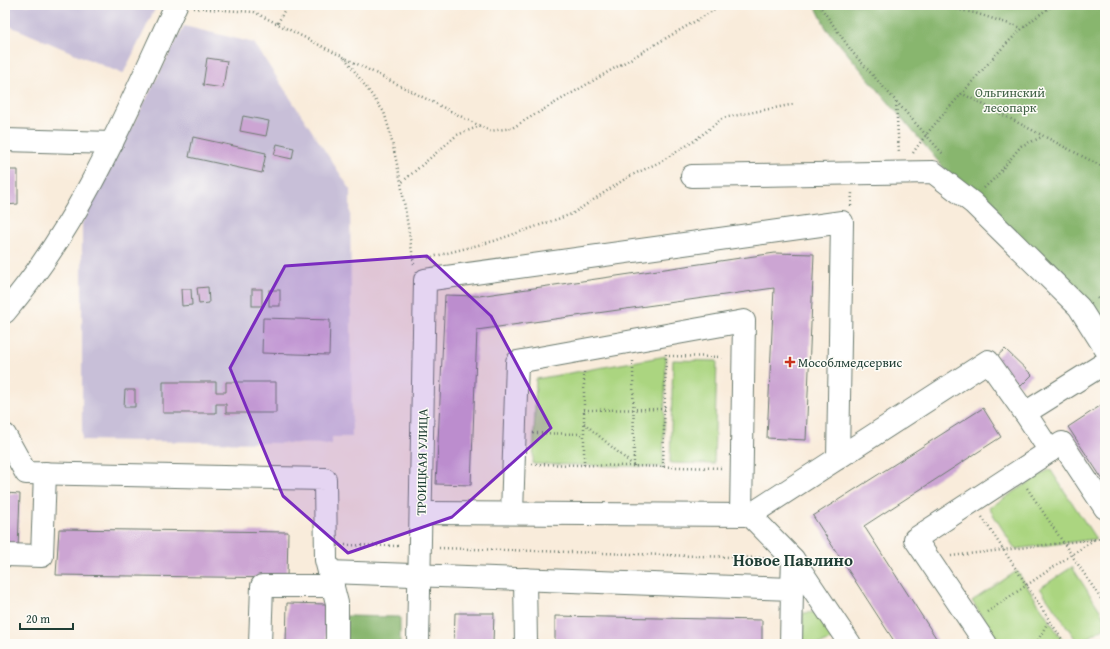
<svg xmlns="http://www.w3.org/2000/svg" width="1110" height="649" font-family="'Gentium Book Plus',serif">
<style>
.industrial{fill:#c8bfd8}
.green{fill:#abd580;stroke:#65895a}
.forest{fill:#88b66e;stroke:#547a51}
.building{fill:#cca5d3}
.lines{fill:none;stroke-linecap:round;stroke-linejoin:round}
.minor-casing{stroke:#6b7a6e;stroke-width:24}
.path{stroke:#6b7a6e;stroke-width:2.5;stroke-dasharray:1 3;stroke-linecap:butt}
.minor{stroke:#fff;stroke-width:22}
.marked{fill:#7b2cbf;fill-opacity:0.2;stroke:#7b2cbf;stroke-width:3;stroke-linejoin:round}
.poi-dot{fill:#c8321e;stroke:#fdfcf7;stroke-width:1.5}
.labels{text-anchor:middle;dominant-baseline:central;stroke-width:3;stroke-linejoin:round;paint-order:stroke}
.park-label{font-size:13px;fill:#426347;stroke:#fdfcf7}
.poi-label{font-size:13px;fill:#1f3d34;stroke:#fdfcf7;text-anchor:start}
.street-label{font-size:13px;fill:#1f3d34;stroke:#fdfcf7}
.district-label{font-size:17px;font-weight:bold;fill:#1f3d34;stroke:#fdfcf7}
</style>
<rect width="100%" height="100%" fill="#fdfcf7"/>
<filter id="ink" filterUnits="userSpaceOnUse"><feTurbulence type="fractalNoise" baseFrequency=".025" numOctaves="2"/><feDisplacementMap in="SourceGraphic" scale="8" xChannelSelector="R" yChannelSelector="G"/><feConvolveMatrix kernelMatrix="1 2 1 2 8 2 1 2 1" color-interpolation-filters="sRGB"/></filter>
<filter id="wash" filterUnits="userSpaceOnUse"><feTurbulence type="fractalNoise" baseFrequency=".012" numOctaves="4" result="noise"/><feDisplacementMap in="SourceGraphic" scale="16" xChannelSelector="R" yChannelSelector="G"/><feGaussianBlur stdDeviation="0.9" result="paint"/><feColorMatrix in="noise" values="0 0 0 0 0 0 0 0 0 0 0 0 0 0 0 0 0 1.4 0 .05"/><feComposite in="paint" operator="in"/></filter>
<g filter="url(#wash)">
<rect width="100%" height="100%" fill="#f9ecdb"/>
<g class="industrial">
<path d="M5,5h152l-34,69 -118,-50z"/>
<path d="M184,26l70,17 96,146 2,248h-20v7l-250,-4v-217z"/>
</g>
<g class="green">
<path d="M666,356l-3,111 -130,-3 3,-85z"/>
<path d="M673,360l44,1 -3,103 -44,-1z"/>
<path d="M1050,469l46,70 -81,10 -26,-41z"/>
<path d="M1072,567l33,51v9l-26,17 -39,-56z"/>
<path d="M1017,571l48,73h-65l-28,-43z"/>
<path d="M818,612l17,26 -14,6h-18v-31z"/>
</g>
<g class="forest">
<path d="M815,5h290v330l-163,-169 -116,-138z"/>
<path d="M346,616l54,1v27h-55z"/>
</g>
<g id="blocks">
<g class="building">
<path d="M207,58l20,3 -4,27 -20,-3z"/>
<path d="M243,116l26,5 -3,15 -26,-5z"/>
<path d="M193,137l73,16 -4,20 -73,-16z"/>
<path d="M277,144l17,4 -2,11 -18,-4z"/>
<path d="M5,170h13v34l-13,1z"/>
<path d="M775,253l39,1 -8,186 -39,-2 7,-150 -297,42 -6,155 -35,-1 9,-189 34,1z"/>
<path d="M208,287l1,16 -10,1 -2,-16z"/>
<path d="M181,289h10l1,16 -10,1z"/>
<rect x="252" y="289" width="10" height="17"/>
<rect x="269" y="290" width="11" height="16"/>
<path d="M263,318l67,2 -1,35 -67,-2z"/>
<path d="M1005,349l27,26 -11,11 -27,-27z"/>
<path d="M163,382h53v10h10v-10h50v31h-50v-9h-10v9h-53z"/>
<path d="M125,390h10v17h-11z"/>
<path d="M1103,404l2,3v76l-37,-56z"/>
<path d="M983,408l18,29 -137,89 76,118h-44l-83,-128z"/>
<path d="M5,493l15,1 -2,55 -13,-1z"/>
<path d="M59,529l229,3 -1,46 -231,-3z"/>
<path d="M287,603l40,1 -1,40h-40z"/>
<path d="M455,613h39l-1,31h-39z"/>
<path d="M555,616l207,4v24h-207z"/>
</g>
</g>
</g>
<g filter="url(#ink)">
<use href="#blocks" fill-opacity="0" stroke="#6b7a6e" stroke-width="1"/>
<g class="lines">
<g class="minor-casing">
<g id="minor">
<path d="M5,140l107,3"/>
<path d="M692,176l241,-4 40,31 106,104 26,41"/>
<path d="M5,312c77,-90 122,-201 171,-307"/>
<path d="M1025,413l25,38"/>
<path d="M5,435l21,38 299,6 1,81 11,43v41"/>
<path d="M421,513l329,2 43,44 -1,30"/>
<path d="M512,513l5,-151 227,-41 -3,194"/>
<path d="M750,515l238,-154 37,52 80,-50"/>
<path d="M5,555l37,1 3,-83"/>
<path d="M793,559l57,85"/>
<path d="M329,572l463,17 -1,55"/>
<path d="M525,579l1,65"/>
<path d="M260,644l2,-58h71"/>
<path d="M418,644l7,-364 417,-58 -4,236"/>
<path d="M986,644l-71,-105 147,-96 43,65"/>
</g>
</g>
<g class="path">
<path d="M817,5h33"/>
<path d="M819,5l34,48 90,101"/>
<path d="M885,5l59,2 31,6 47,15"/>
<path d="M194,8l60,4 236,119 22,-3 211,-123"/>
<path d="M278,23l9,-18"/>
<path d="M345,58l39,54 5,17 12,53"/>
<path d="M961,93l144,75"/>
<path d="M896,102l3,51"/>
<path d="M913,153c16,-24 34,-43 53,-64 27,-31 52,-62 88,-84"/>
<path d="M984,188l11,-10 26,-32 21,-9"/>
<path d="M851,206l1,-13"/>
<path d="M428,258l66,-17 78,-27 56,-37 32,-15 34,-21 29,-23 72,-14"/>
<path d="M414,264l-13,-81 56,-48 23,-9"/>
<path d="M1097,298l8,6"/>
<path d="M669,356l55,1"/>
<path d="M633,361l1,105"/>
<path d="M584,410l81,-1"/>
<path d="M584,423l50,43"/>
<path d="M533,433l51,1v-64"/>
<path d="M532,464l191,4"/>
<path d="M584,465v-31"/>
<path d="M663,467l3,-113"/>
<path d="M1027,488l78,117"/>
<path d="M982,517l83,127"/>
<path d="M345,545l55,1"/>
<path d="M439,548l325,10"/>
<path d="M951,556l154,-18"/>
<path d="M987,612l108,-73"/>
<path d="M1036,644l13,-24"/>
</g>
<use href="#minor" class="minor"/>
</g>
</g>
<path class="marked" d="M427,256l64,60 60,112 -99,89 -104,36 -65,-57 -53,-128 55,-102z"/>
<path class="poi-dot" d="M788 356h4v4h4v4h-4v4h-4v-4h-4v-4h4z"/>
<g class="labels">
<g class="park-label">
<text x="1010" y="92">Ольгинский<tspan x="1010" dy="15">лесопарк</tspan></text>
</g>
<g class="poi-label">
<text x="798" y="362">Мособлмедсервис</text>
</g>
<g class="street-label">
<text transform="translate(422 462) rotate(-89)">ТРОИЦКАЯ УЛИЦА</text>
</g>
<g class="district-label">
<text x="793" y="559">Новое Павлино</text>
</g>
</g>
<rect width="1110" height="649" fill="none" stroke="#fdfcf7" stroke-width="20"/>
<path d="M20 623v6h53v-6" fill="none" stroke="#1f3d34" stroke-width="2"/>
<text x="26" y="623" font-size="12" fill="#1f3d34" stroke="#fdfcf7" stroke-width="3" paint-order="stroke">20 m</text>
</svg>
